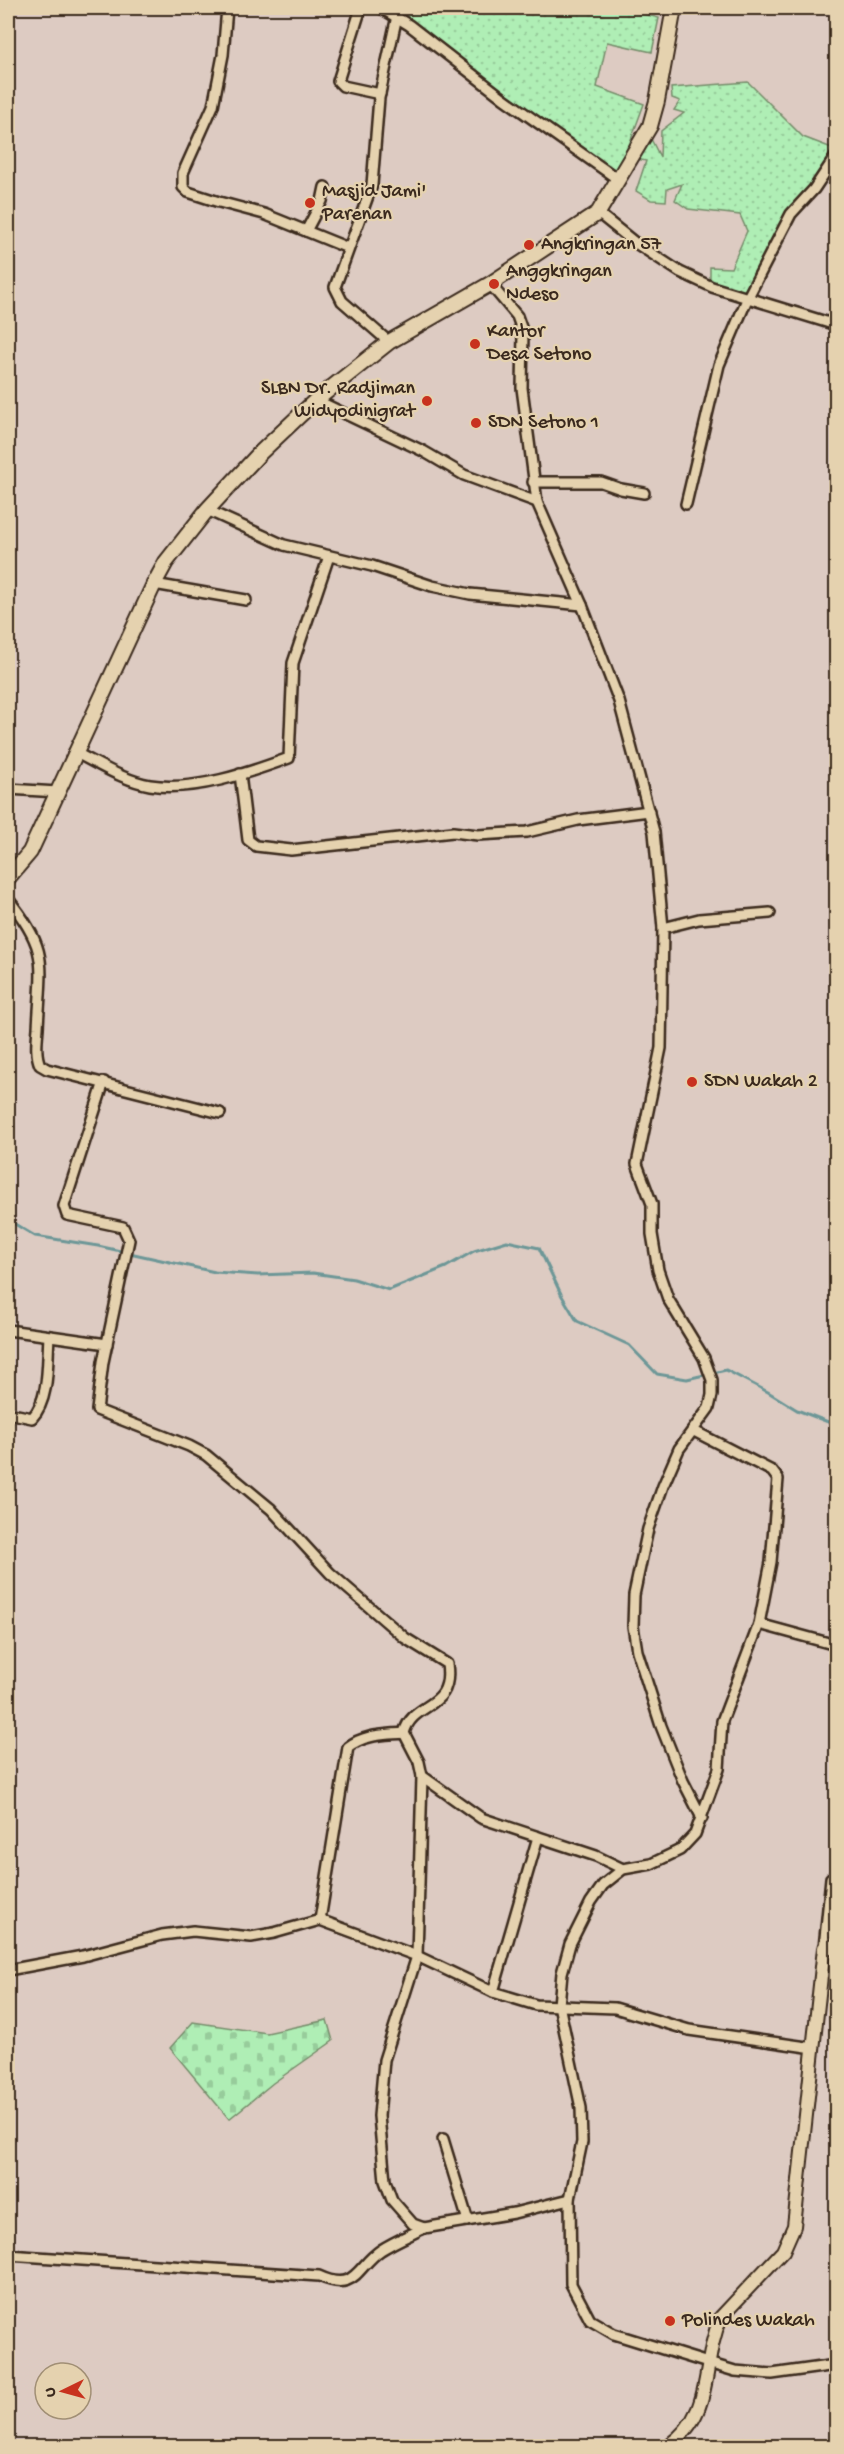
<svg xmlns="http://www.w3.org/2000/svg" width="844" height="2454" font-family="'Gochi Hand',sans-serif">
<style>
.grass{fill:url(#grass-dots);stroke:#758c6a;stroke-width:1.5}
.cemetery{fill:url(#cemetery-stones);stroke:#758c6a;stroke-width:1.5}
.lines{fill:none;stroke-linecap:round;stroke-linejoin:round}
.stream{stroke:#6d9797;stroke-width:3}
.minor-casing{stroke:#3b2a1e;stroke-width:14}
.tertiary-casing{stroke:#3b2a1e;stroke-width:16}
.secondary-casing{stroke:#3b2a1e;stroke-width:18}
.minor{stroke:#e5d2af;stroke-width:9}
.tertiary{stroke:#e5d2af;stroke-width:12}
.secondary{stroke:#e5d2af;stroke-width:14}
.poi-dot{fill:#c8321e;stroke:#e5d2af;stroke-width:2}
.labels{text-anchor:middle;dominant-baseline:central;stroke-width:4.5;stroke-linejoin:round;paint-order:stroke}
.poi-label{font-size:20px;fill:#3b2a1e;stroke:#e5d2af;text-anchor:start}
</style>
<defs>
<pattern id="grass-dots" width="8" height="8" patternUnits="userSpaceOnUse" patternTransform="scale(1.5)"><rect width="8" height="8" fill="#afeeb5"/><path d="M2 2h.1M6 6h.1" fill="none" stroke="#97cc9b" stroke-width="1.8" stroke-linecap="round"/></pattern>
<pattern id="cemetery-stones" width="16" height="16" patternUnits="userSpaceOnUse" patternTransform="scale(1.5)"><rect width="16" height="16" fill="#afeeb5"/><path d="M2 7V4a2 2 0 0 1 4 0v3zM10 15v-3a2 2 0 0 1 4 0v3z" fill="#97cc9b"/></pattern>
</defs>
<rect width="100%" height="100%" fill="#ddcbc2"/>
<filter id="ink" filterUnits="userSpaceOnUse"><feTurbulence type="fractalNoise" baseFrequency=".0167" numOctaves="2"/><feDisplacementMap in="SourceGraphic" scale="12" xChannelSelector="R" yChannelSelector="G"/><feConvolveMatrix kernelMatrix="1 2 1 2 8 2 1 2 1" color-interpolation-filters="sRGB"/></filter>
<g filter="url(#ink)">
<g class="grass">
<path d="M403,8h217l39,10 -7,34 -45,-10 -10,45 47,17 -15,41 -15,27 -33,-21 -180,-138z"/>
<path d="M748,82l55,55 29,11 -1,19 -40,47 -43,83 -38,-17v-13l21,1 16,-37 -7,-16 -52,-6 -13,-9 7,-16 -15,5 -1,12 -15,-1 -15,-9 10,-30 -9,-2 13,-22 10,20 1,-26 23,-18 -10,-3 6,-9 -8,-3 -1,-10z"/>
</g>
<path class="cemetery" d="M327,2020l6,21 -60,42 -44,36 -59,-71 23,-26 74,11z"/>
<g class="lines">
<path class="stream" d="M8,1220l27,16 63,10 117,26 43,3 55,-2 41,6 35,11 57,-23 28,-16 33,-10 32,7 23,48 15,25 52,24 28,29 30,5 39,-9 42,22 29,18 39,15"/>
<g class="minor-casing">
<g id="minor">
<path d="M227,8l-4,47 -10,51 -30,67v14l5,5 31,10 45,12 84,34"/>
<path d="M361,8l-23,73 5,5 37,8"/>
<path d="M381,8l28,17 94,73 116,82"/>
<path d="M598,213l36,29 46,30 32,15 124,38"/>
<path d="M306,231l16,-30 3,-14"/>
<path d="M490,284l27,32 6,17 -1,55 15,114 45,103 37,96 35,131 9,96 -2,120 -24,116 15,40v30l6,36 10,29 36,59 8,22v15l-3,13 -30,41 -16,37 -15,43 -14,66 -1,31 4,25 24,75 22,55 19,37"/>
<path d="M389,342l-47,-41 -7,-14 37,-102 7,-87 18,-82"/>
<path d="M316,400l107,51 41,24 73,27"/>
<path d="M533,482h68l20,7 23,4"/>
<path d="M686,504l33,-139 29,-68 43,-83 23,-25 22,-33"/>
<path d="M207,510l77,35 88,21 60,20 38,8 112,11"/>
<path d="M154,584l92,16"/>
<path d="M74,752c23,11 50,29 76,33 44,7 98,-12 139,-27l4,-95 36,-107"/>
<path d="M240,774l8,66 8,6 35,4 162,-18 25,3 49,-3 51,-12 71,-9"/>
<path d="M8,789l50,3"/>
<path d="M8,899c42,52 33,65 30,129 -1,12 -3,26 2,37l7,4 173,44"/>
<path d="M663,928l36,-9 71,-6"/>
<path d="M104,1082l-40,124 3,9 56,12 6,13 -26,122 -6,48 92,36 17,9 65,54 59,64 75,65 42,26c7,47 -34,36 -43,69l15,29 3,14 -5,180 -33,104 -5,56 6,65 7,19 21,24 11,4 90,-15 56,-14"/>
<path d="M8,1330l99,14"/>
<path d="M8,1413l24,5c18,-19 15,-56 17,-81"/>
<path d="M694,1431l78,40 6,8 -7,83 -12,62 -37,97 -3,48 -24,65 -15,16 -29,14 -28,5 -20,16 -12,17 -21,42 -8,29 -3,32 22,103 1,34 -12,57 1,85 19,36 24,14 94,29 27,8 37,3 64,-9"/>
<path d="M759,1624l77,21"/>
<path d="M422,1776l59,42 115,38 27,13"/>
<path d="M320,1920l28,-173c17,-13 36,-12 56,-14"/>
<path d="M824,1948l7,-70"/>
<path d="M8,1970l75,-14 79,-21 31,-4 58,6 23,-4 46,-13 97,36 76,36 43,13 79,3 74,22 125,18"/>
<path d="M493,1992l45,-155"/>
<path d="M443,2139l25,82"/>
<path d="M8,2255l311,21c37,17 37,-9 62,-26 14,-9 29,-15 43,-22"/>
</g>
</g>
<g class="tertiary-casing">
<path id="tertiary" d="M668,2446c48,-34 32,-81 53,-129l62,-66 11,-25 30,-278 12,-2"/>
</g>
<g class="secondary-casing">
<path id="secondary" d="M8,878l22,-26 124,-268 12,-22 41,-52 53,-57 56,-53 73,-58 101,-58 108,-71 52,-87 7,-25 17,-93"/>
</g>
<use href="#minor" class="minor"/>
<use href="#tertiary" class="tertiary"/>
<use href="#secondary" class="secondary"/>
</g>
</g>
<g class="poi-dot">
<circle cx="310" cy="203" r="6"/>
<circle cx="529" cy="245" r="6"/>
<circle cx="494" cy="284" r="6"/>
<circle cx="475" cy="344" r="6"/>
<circle cx="427" cy="401" r="6"/>
<circle cx="476" cy="423" r="6"/>
<circle cx="692" cy="1082" r="6"/>
<circle cx="670" cy="2321" r="6"/>
</g>
<g class="labels">
<g class="poi-label">
<text x="322" y="192">Masjid Jami'<tspan x="322" dy="23">Parenan</tspan></text>
<text x="541" y="245">Angkringan 57</text>
<text x="506" y="272">Anggkringan<tspan x="506" dy="23">Ndeso</tspan></text>
<text x="487" y="332">Kantor<tspan x="487" dy="23">Desa Setono</tspan></text>
<text x="415" y="389" text-anchor="end">SLBN Dr. Radjiman<tspan x="415" dy="23">Widyodinigrat</tspan></text>
<text x="488" y="423">SDN Setono 1</text>
<text x="704" y="1082">SDN Wakah 2</text>
<text x="682" y="2321">Polindes Wakah</text>
</g>
</g>
<rect width="844" height="2454" fill="none" stroke="#e5d2af" stroke-width="30"/>
<rect x="15" y="15" width="814" height="2424" fill="none" stroke="#3b2a1e" stroke-width="2" filter="url(#ink)"/>
<g transform="translate(63 2391) rotate(265)"><circle r="28" fill="#e5d2af" stroke="#a18f75" stroke-width="1.5"/>
<path d="M0-4.5L10 22L0 15L-10 22Z" fill="#c8321e"/>
<text y="-9" font-size="16" font-weight="bold" text-anchor="middle" fill="#3b2a1e">U</text>
</g>
</svg>
